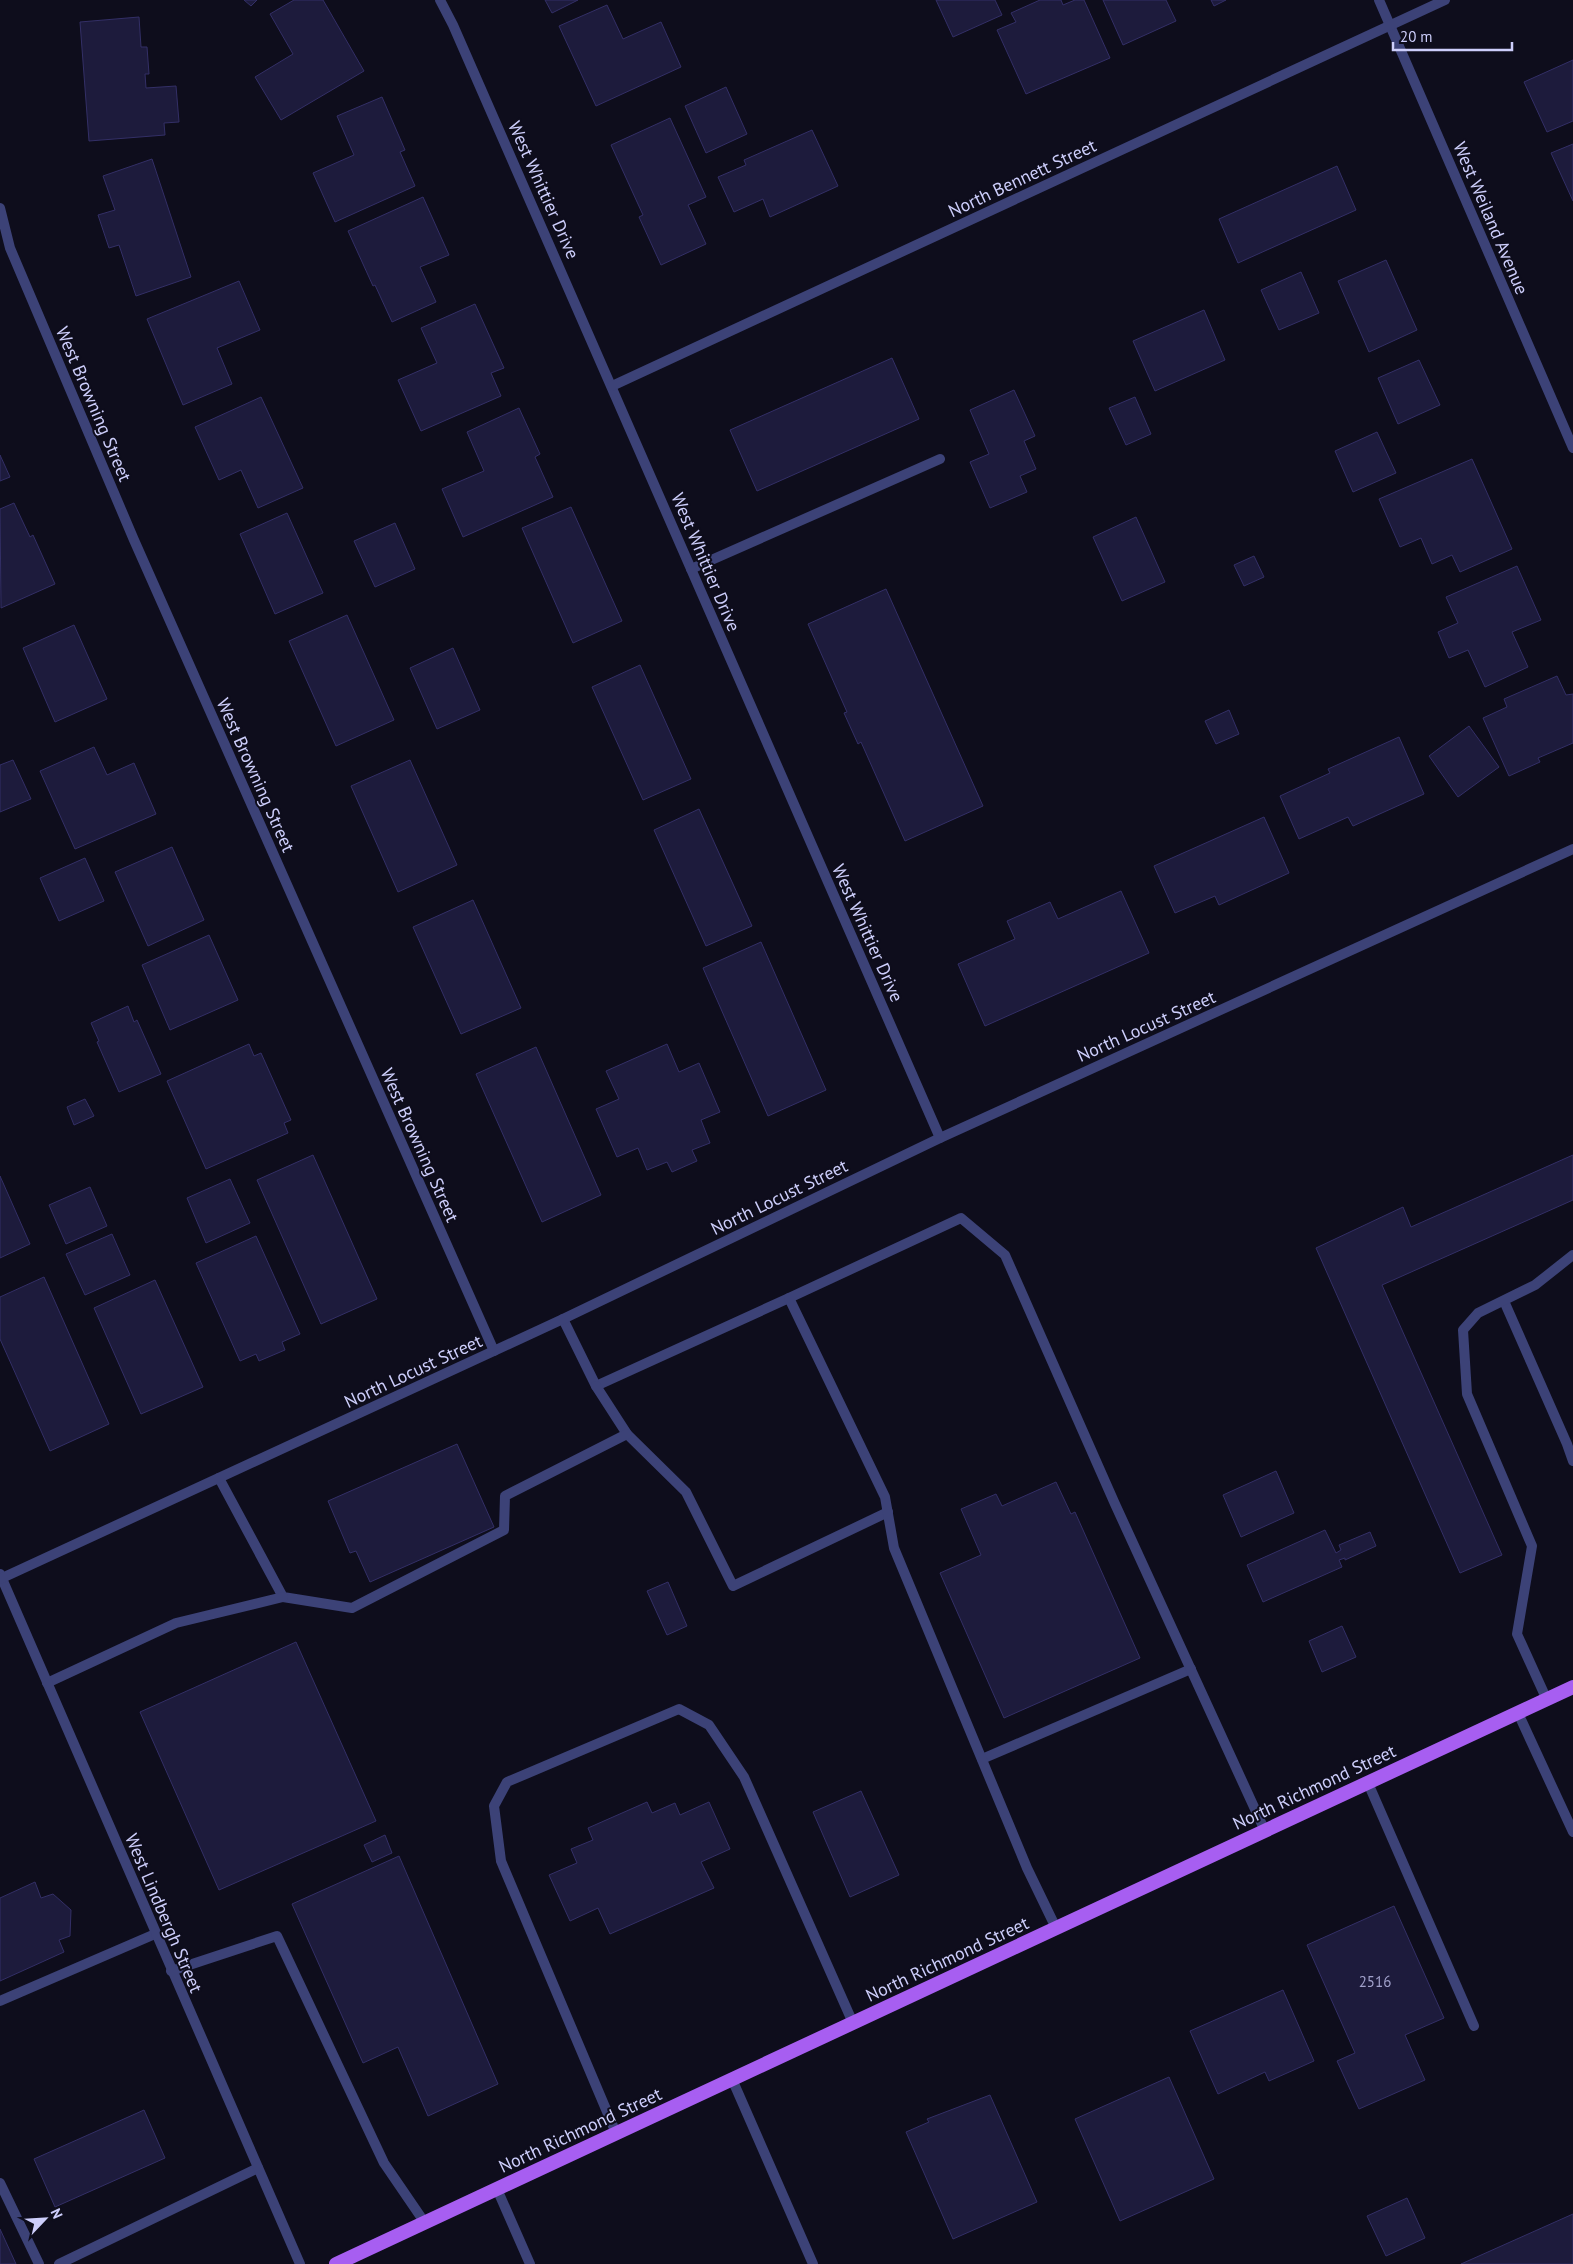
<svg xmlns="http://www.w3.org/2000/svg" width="1573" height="2264" font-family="'PT Sans',sans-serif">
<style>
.building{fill:#1d1b3c;stroke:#332f66}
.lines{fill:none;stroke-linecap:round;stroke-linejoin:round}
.service{stroke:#3c4277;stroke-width:10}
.minor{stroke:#3c4277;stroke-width:10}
.primary{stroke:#a75ef1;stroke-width:14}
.labels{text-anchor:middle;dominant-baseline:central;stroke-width:4;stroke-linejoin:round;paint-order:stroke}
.number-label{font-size:15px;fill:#a1a1cb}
.street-label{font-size:18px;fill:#cdcefb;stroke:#0e0d1c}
</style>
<rect width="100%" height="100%" fill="#0e0d1c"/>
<g class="building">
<path d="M244,0h13l-6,6z"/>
<path d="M294,0h29l41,71 -83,49 -26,-43 38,-23 -23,-40z"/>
<path d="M545,0h33l-26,13z"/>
<path d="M936,0h59l7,15 -49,22z"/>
<path d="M1040,0h21l2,5 12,-5h9l26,58 -84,36 -29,-64 19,-8 -5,-9z"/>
<path d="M1103,0h63l10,21 -53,24z"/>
<path d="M1211,0h15l-12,6z"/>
<path d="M607,5l16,34 38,-17 20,45 -85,39 -37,-80z"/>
<path d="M139,17l2,30h6l2,27h-4l1,14 30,-2 3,36 -15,1 1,12 -76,6 -9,-119z"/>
<path d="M1573,60v61l-26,11 -23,-50z"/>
<path d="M726,87l21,47 -41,19 -21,-47z"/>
<path d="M382,97l23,53 -5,2 15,34 -80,36 -22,-49 41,-18 -17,-39z"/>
<path d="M670,118l36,79 -18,8 18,39 -45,21 -22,-48 4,-2 -32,-70z"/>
<path d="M812,130l26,56 -68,31 -7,-18 -29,13 -16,-35 28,-12 -2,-5z"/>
<path d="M1573,144v57l-22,-48z"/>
<path d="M152,159l39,118 -55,19 -17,-51 -10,3 -11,-33 17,-5 -12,-34z"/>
<path d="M1337,166l19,44 -118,53 -19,-44z"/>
<path d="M423,197l26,58 -29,12 16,35 -44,20 -17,-37 -2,1 -25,-55z"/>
<path d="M1386,260l31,70 -48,22 -31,-71z"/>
<path d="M1301,272l18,41 -40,17 -18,-40z"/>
<path d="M239,281l21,49 -43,18 15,36 -49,21 -36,-86z"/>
<path d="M475,304l29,64 -13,5 10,23 -80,35 -23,-51 39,-17 -16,-35z"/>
<path d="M1204,310l21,50 -70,31 -22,-50z"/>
<path d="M892,358l27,61 -162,72 -27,-61z"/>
<path d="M1419,360l21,45 -42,19 -20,-46z"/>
<path d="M1014,390l21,46 -11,5 12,28 -16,7 7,16 -37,16 -20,-46 19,-8 -19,-44z"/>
<path d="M261,397l42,91 -45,20 -17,-38 -22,10 -24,-53z"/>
<path d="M1135,397l16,37 -25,11 -17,-37z"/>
<path d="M519,408l21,46 -5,3 18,40 -90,40 -21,-48 42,-18 -17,-39z"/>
<path d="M1377,432l19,41 -43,19 -18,-41z"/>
<path d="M0,455l10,22 -10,4z"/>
<path d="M1472,459l40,90 -52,23 -8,-17 -20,9 -11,-26 -21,9 -21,-48z"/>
<path d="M14,503l16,34 3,-2 22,49 -54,24 -1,-99z"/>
<path d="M571,507l51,114 -49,22 -51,-115z"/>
<path d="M287,513l36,80 -48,21 -35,-80z"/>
<path d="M1136,517l29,65 -43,19 -29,-64z"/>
<path d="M395,523l20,46 -40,18 -21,-46z"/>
<path d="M1254,556l10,21 -20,9 -10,-21z"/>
<path d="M1517,566l24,54 -29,12 16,35 -43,20 -17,-37 -19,8 -11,-26 20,-9 -12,-26z"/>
<path d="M886,589l97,217 -78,35 -44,-99 -3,2 -14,-31 3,-1 -39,-88z"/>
<path d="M347,615l47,105 -58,26 -47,-105z"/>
<path d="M74,625l33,74 -52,23 -32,-74z"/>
<path d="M453,648l27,62 -43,19 -27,-61z"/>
<path d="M640,665l51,114 -48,21 -51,-113z"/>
<path d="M1557,676l9,19 7,-1v49l-35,15 2,4 -31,14 -26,-58 24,-11 -3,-8z"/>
<path d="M1229,710l10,24 -23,10 -11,-23z"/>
<path d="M1469,726l30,41 -41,30 -29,-41z"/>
<path d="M1399,737l25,57 -71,32 -5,-9 -49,22 -19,-43 50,-23 -2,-4z"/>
<path d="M94,747l13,28 27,-12 22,51 -81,35 -35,-78z"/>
<path d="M13,760l18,39 -31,13v-47z"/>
<path d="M410,760l47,105 -59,27 -47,-106z"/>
<path d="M699,809l53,117 -46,20 -52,-116z"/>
<path d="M1264,817l25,56 -70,32 -4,-9 -40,17 -21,-47z"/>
<path d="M172,847l32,73 -56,26 -33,-74z"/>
<path d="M85,858l19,43 -45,20 -19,-43z"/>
<path d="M1121,891l28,62 -164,73 -27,-62 57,-25 -8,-18 43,-19 8,17z"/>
<path d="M473,900l48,108 -60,26 -48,-107z"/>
<path d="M209,935l29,65 -68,30 -28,-65z"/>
<path d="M761,942l65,148 -58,26 -65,-148z"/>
<path d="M128,1006l6,16 3,-2 24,54 -42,18 -22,-50 2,-1 -8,-18z"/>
<path d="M249,1044l5,12 7,-3 30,67 -7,3 4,10 -82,36 -39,-88z"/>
<path d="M667,1044l12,28 20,-9 21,49 -19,8 9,23 -18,7 5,11 -25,11 -5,-10 -20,8 -9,-22 -21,9 -21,-48 23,-10 -13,-28z"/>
<path d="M536,1047l65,148 -59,27 -66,-148z"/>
<path d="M85,1099l9,17 -20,9 -7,-18z"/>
<path d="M313,1155l64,144 -56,25 -64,-144z"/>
<path d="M1573,1155v45l-191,85 120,270 -42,18 -144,-325 87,-41 8,20z"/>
<path d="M0,1176l30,68 -30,14z"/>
<path d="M230,1179l20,44 -44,20 -19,-45z"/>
<path d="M90,1187l17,39 -41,18 -17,-39z"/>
<path d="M112,1234l18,41 -45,20 -19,-41z"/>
<path d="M256,1236l44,98 -18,8 3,8 -26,11 -3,-7 -16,7 -44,-98z"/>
<path d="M44,1277l65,147 -59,27 -50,-112v-42z"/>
<path d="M155,1280l48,107 -62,27 -47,-106z"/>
<path d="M457,1444l37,83 -124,55 -14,-31 -6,2 -22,-52z"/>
<path d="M1276,1471l18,42 -53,24 -18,-42z"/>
<path d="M1056,1482l15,32 4,-2 65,146 -136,60 -64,-145 41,-18 -20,-46 35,-15 6,12z"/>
<path d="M1325,1530l11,23 5,-3 -2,-5 31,-13 6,14 -31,14v-2l-6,2 3,7 -79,35 -16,-37z"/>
<path d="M668,1582l19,44 -20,9 -20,-44z"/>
<path d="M1342,1626l14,31 -34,15 -13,-31z"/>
<path d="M296,1642l80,179 -157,69 -79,-178z"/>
<path d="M861,1791l38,84 -49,22 -37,-85z"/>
<path d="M647,1802l5,11 23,-10 5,12 29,-13 21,47 -29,13 13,26 -104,46 -12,-26 -28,13 -21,-46 28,-12 -6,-14 22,-9 -5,-12z"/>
<path d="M385,1835l7,18 -20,9 -8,-17z"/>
<path d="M399,1856l99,228 -70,32 -30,-69 -35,16 -71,-159z"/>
<path d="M35,1882l6,16 12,-4 18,16 -1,26 -11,4 5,12 -64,29v-83z"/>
<path d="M1394,1906l50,112 -39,17 20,45 -66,29 -22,-48 18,-8 -48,-108z"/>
<path d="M1283,1990l31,71 -45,20 -4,-9 -47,22 -28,-63z"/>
<path d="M1169,2077l45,102 -94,42 -45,-102z"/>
<path d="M990,2095l47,107 -84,37 -47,-107 23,-10 -2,-3z"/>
<path d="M144,2110l21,48 -110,49 -21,-48z"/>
<path d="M1407,2198l18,40 -39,18 -19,-40z"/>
<path d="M1573,2214v50h-112z"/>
<path d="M0,2229l16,35h-16z"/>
</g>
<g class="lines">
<g class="service">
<path d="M691,569l249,-110"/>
<path d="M1504,1301l63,143 6,17"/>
<path d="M563,1319l33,67 193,-88"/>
<path d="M596,1386l31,48 59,58 47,94 155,-74"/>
<path d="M219,1478l64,119 69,11 152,-78 1,-34 122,-62"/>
<path d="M47,1683l129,-60 107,-26"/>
<path d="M1547,1700l-30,-66 15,-88 -65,-152 -4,-64 15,-17 57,-28 38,-30"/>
<path d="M1518,1713l55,119"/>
<path d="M982,1759l209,-90"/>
<path d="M1368,1783l106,243"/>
<path d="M1056,1928l-29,-60 -133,-320 -9,-51 -96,-199 172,-80 44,37 110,249 150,327"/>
<path d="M171,1971l106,-35 107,227 41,60"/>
<path d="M0,2001l155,-67"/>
<path d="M732,2079l81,185"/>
<path d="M616,2133l-115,-272 -7,-55 13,-24 172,-73 30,16 35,52 109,246"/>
<path d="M0,2183l39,81"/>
<path d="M497,2189l33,75"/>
<path d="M59,2264l199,-96"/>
</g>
<g class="minor">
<path d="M440,0l13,25 487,1113"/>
<path d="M1379,0l194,448"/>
<path d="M0,208l10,40 124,292 360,811"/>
<path d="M612,386l833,-386"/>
<path d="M0,1574l300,690"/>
<path d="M0,1579l563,-260 377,-181 633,-289"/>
</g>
<path class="primary" d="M336,2264l1237,-577"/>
</g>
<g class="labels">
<g class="number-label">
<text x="1375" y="1981">2516</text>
</g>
<g class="street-label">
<text transform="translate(1022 178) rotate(-25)">North Bennett Street</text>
<text transform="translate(544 190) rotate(66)">West Whittier Drive</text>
<text transform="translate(1491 218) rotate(67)">West Weiland Avenue</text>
<text transform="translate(94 404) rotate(67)">West Browning Street</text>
<text transform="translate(706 562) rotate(67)">West Whittier Drive</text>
<text transform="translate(256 775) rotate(66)">West Browning Street</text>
<text transform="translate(868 933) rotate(66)">West Whittier Drive</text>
<text transform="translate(1146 1026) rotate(-24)">North Locust Street</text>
<text transform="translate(420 1145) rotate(66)">West Browning Street</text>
<text transform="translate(779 1197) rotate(-26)">North Locust Street</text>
<text transform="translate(413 1371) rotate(-25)">North Locust Street</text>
<text transform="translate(1314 1787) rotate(-25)">North Richmond Street</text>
<text transform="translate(164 1913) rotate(67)">West Lindbergh Street</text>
<text transform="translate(947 1959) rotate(-25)">North Richmond Street</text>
<text transform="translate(580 2130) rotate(-25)">North Richmond Street</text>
</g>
</g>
<g transform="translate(45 2219) rotate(65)" stroke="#0e0d1c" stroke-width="4" paint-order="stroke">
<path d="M0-4L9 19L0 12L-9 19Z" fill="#cdcefb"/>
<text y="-8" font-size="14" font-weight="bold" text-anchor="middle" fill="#cdcefb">N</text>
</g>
<path d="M1393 42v8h119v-8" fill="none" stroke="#cdcefb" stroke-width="2.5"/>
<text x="1400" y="42" font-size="15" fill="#cdcefb" stroke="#0e0d1c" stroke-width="4" paint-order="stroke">20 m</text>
</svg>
